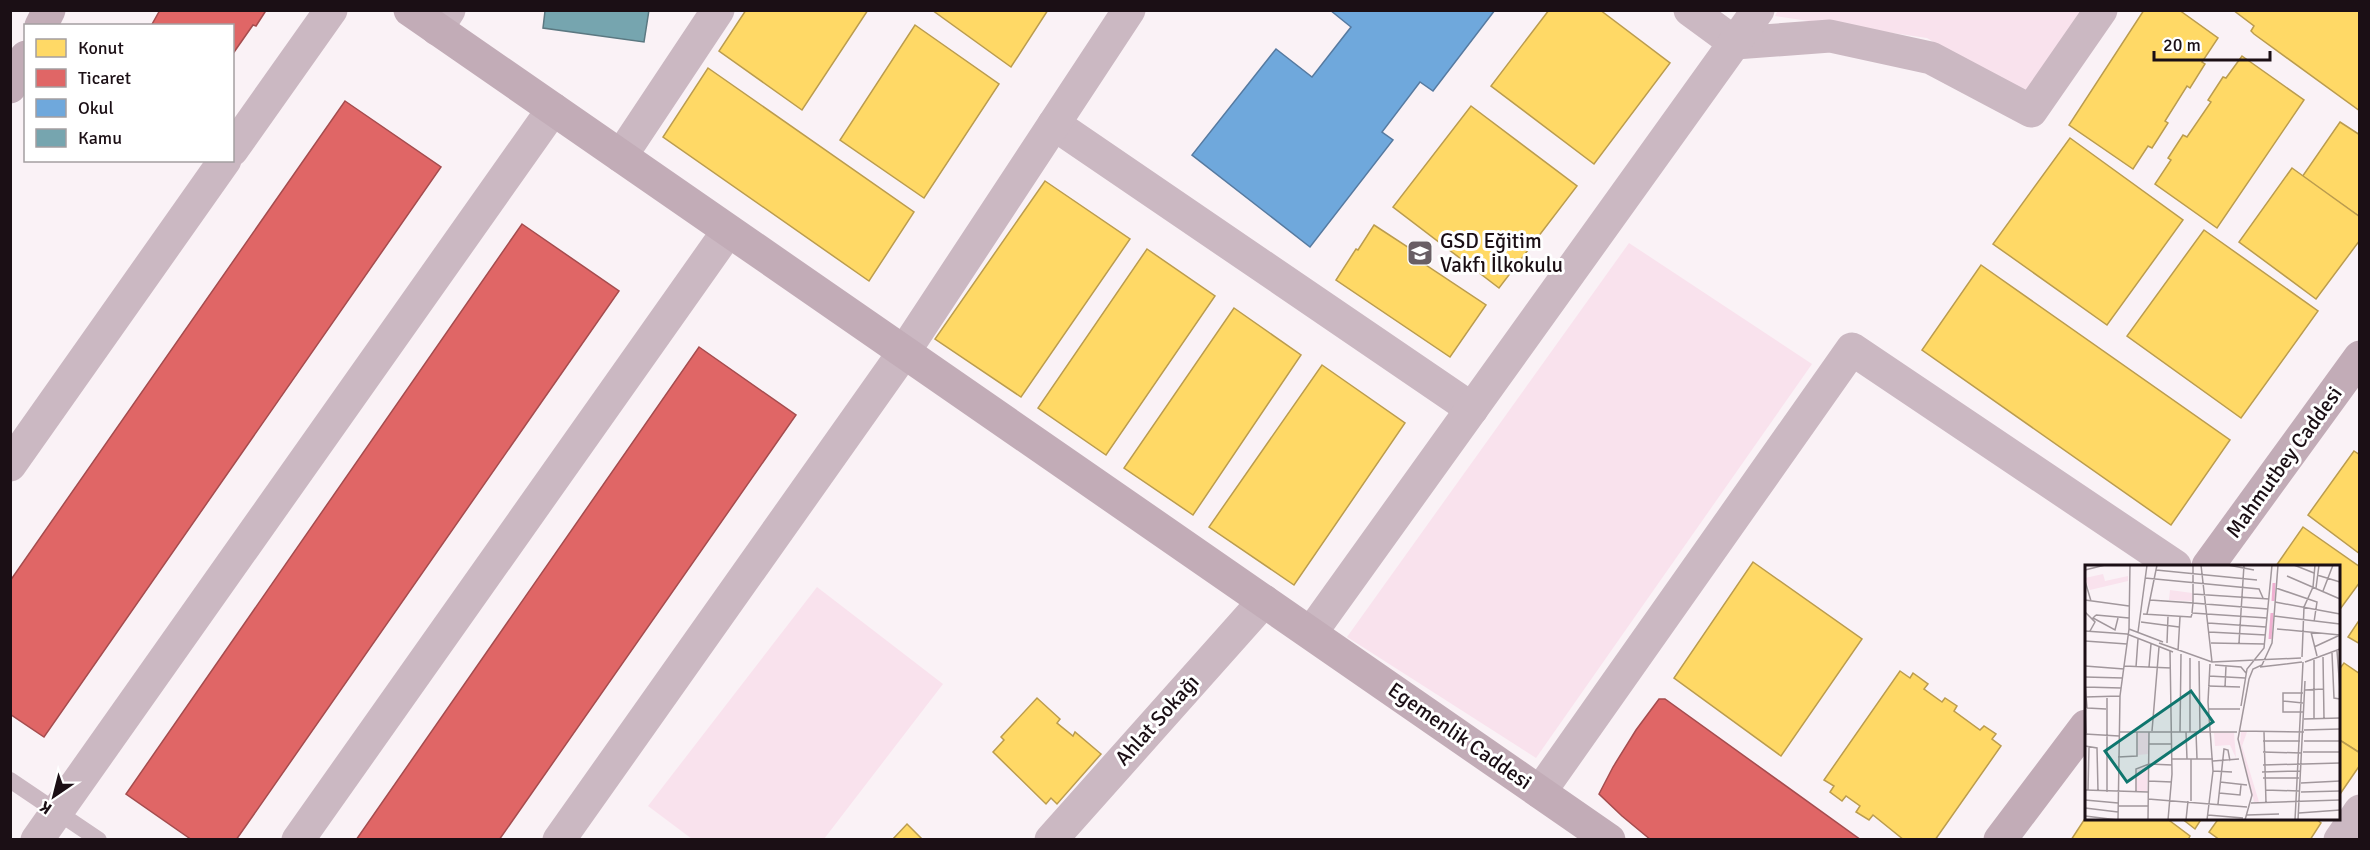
<svg xmlns="http://www.w3.org/2000/svg" width="2370" height="850" font-family="Signika,sans-serif">
<style>
.green{fill:#f9e2ed}
.homes{fill:#ffd966;stroke:#bb9c4e;stroke-width:1.5}
.shops{fill:#e06666;stroke:#a54c4e;stroke-width:1.5}
.schools{fill:#6fa8dc;stroke:#567aa0;stroke-width:1.5}
.public{fill:#76a5af;stroke:#5b7881;stroke-width:1.5}
.lines{fill:none;stroke-linecap:round;stroke-linejoin:round}
.lane{stroke:#cbb8c2;stroke-width:16}
.street{stroke:#cbb8c2;stroke-width:33}
.secondary{stroke:#c2acb7;stroke-width:33}
.labels{text-anchor:middle;dominant-baseline:central;stroke-width:6;stroke-linejoin:round;paint-order:stroke}
.poi-label{font-size:21px;fill:#1b0f15;stroke:#fff;text-anchor:start}
.street-label{font-size:21px;fill:#1b0f15;stroke:#fff}
.inset-river{fill:none;stroke:#f0afd1;stroke-width:3}
.inset-road{fill:none;stroke:#a1979c;stroke-width:1.5}
.view{fill:#0f766e;fill-opacity:0.15;stroke:#0f766e;stroke-width:3}
.inset-edge{fill:none;stroke:#1b0f15;stroke-width:3}
</style>
<rect width="100%" height="100%" fill="#faf2f6"/>
<g class="green">
<path d="M1778,10l307,1 -60,87 -98,-60 -152,-22z"/>
<path d="M1629,243l183,121 -276,394 -189,-121z"/>
<path d="M817,587l126,97 -119,155h-132l-44,-33z"/>
</g>
<g class="homes">
<path d="M746,10h122l-66,100 -83,-59z"/>
<path d="M932,10h116l-37,57z"/>
<path d="M1549,10h51l70,53 -76,101 -103,-78z"/>
<path d="M2144,10h35l39,28 -16,24 3,2 -15,24 -3,-2 -22,35 3,2 -16,25 -4,-2 -15,23 -64,-44z"/>
<path d="M2233,10h127v101l-106,-77 -3,-3 3,-5z"/>
<path d="M915,25l84,59 -75,114 -84,-58z"/>
<path d="M2242,56l62,44 -87,128 -62,-44 16,-24 -3,-2 15,-23 4,2 24,-35 -3,-2 15,-23 3,1z"/>
<path d="M708,68l206,144 -45,69 -206,-144z"/>
<path d="M1471,106l106,80 -78,102 -106,-81z"/>
<path d="M2340,122l20,13v82l-58,-40z"/>
<path d="M2070,138l113,82 -76,105 -114,-81z"/>
<path d="M2292,168l68,49v23l-44,59 -77,-57z"/>
<path d="M1045,181l85,58 -109,158 -86,-58z"/>
<path d="M1374,225l52,34 -3,4 63,42 -36,52 -114,-77 20,-31 2,1z"/>
<path d="M2204,230l114,81 -77,107 -114,-82z"/>
<path d="M1147,249l68,47 -109,159 -68,-47z"/>
<path d="M1981,265l249,175 -59,85 -249,-175z"/>
<path d="M1234,308l67,47 -108,160 -69,-47z"/>
<path d="M1322,365l83,58 -111,162 -85,-58z"/>
<path d="M2354,451l6,4v99l-52,-39z"/>
<path d="M2303,527l57,40v15l-22,30v-46h-62z"/>
<path d="M1753,562l109,77 -81,117 -107,-78z"/>
<path d="M2360,619v25l-12,-7z"/>
<path d="M2344,663l16,11v79l-22,-14v-68z"/>
<path d="M1900,671l10,7 3,-5 15,11 -4,5 18,13 3,-4 12,8 -3,5 26,19 4,-4 12,8 -4,5 9,7 -66,94h-31l-31,-25 -4,5 -13,-8 4,-6 -14,-10 -4,5 -12,-9 4,-6 -10,-6z"/>
<path d="M1037,698l23,21 -3,4 16,13 2,-4 26,22 -44,50 -6,-6 -5,6 -53,-52 11,-12 -3,-3z"/>
<path d="M2338,739l22,14v12l-22,32z"/>
<path d="M2086,817l80,1 24,18 -2,4h-117z"/>
<path d="M2181,818h21l-7,11z"/>
<path d="M2219,818h96l6,5 -11,17h-90l-11,-8z"/>
<path d="M907,824l16,16h-31z"/>
</g>
<g class="shops">
<path d="M160,10h103l2,2 -9,14 -3,-1 -21,30v-29h-81z"/>
<path d="M345,101l96,66 -397,570 -34,-23v-133z"/>
<path d="M522,224l97,67 -383,549h-44l-66,-46z"/>
<path d="M699,347l97,68 -297,425h-143z"/>
<path d="M1659,699h6l196,141h-210l-29,-24 -23,-22 14,-27 23,-37z"/>
</g>
<path class="schools" d="M1330,10h165l-62,81 -13,-9 -38,50 11,8 -83,107 -118,-92 84,-106 36,28 39,-50z"/>
<path class="public" d="M542,10h107l-5,32 -101,-14 2,-17z"/>
<g class="lines">
<path class="lane" d="M10,780l89,60"/>
<g class="street">
<path d="M1690,10l45,33 95,-7 101,22 100,53 70,-101"/>
<path d="M437,29l12,-19"/>
<path d="M1054,124l418,285"/>
<path d="M232,150l99,-140"/>
<path d="M621,156l97,-146"/>
<path d="M10,465l215,-305"/>
<path d="M1311,633l447,-623"/>
<path d="M1540,792l312,-443 323,217"/>
<path d="M37,840l516,-731"/>
<path d="M298,840l430,-609"/>
<path d="M559,840l345,-488 225,-342"/>
<path d="M1051,840l213,-239"/>
<path d="M2340,840l20,-29"/>
</g>
<g class="secondary">
<path d="M410,10l1199,830"/>
<path d="M41,26l8,-16"/>
<path d="M10,87l16,-30"/>
<path d="M2208,566l152,-209"/>
<path d="M2000,840l86,-114"/>
</g>
</g>
<defs>
<g id="school-square" transform="scale(1.35)"><rect x="-9" y="-9" width="18" height="18" rx="4" fill="#695e64" stroke="#fff"/><path d="M0-5L7-2L0 1L-7-2ZM-4 1L0 2.5L4 1V4Q0 6-4 4Z" fill="#fff"/></g>
</defs>
<g fill-rule="evenodd">
<use href="#school-square" x="1420" y="253"/>
</g>
<g class="labels">
<g class="poi-label">
<text x="1440" y="241">GSD Eğitim<tspan x="1440" dy="24">Vakfı İlkokulu</tspan></text>
</g>
<g class="street-label">
<text transform="translate(2284 462) rotate(-54)">Mahmutbey Caddesi</text>
<text transform="translate(1157 720) rotate(-48)">Ahlat Sokağı</text>
<text transform="translate(1460 736) rotate(35)">Egemenlik Caddesi</text>
</g>
</g>
<g transform="translate(2085 565)">
<rect width="255" height="255" fill="#faf2f6"/>
<path d="M18,9l2,7 23,-5v5l-38,9 -5,-12zM85,25l22,3v8l-23,-1zM156,167h6l-5,14 17,56h-5l-14,-59zM53,168h10v21l-10,1zM129,168h20l2,25 -6,-13 -15,1zM63,201l-1,25h-10v-21z" fill="#f9e2ed"/>
<path class="inset-river" d="M188,36l1,-18M185,74l2,-26"/>
<path class="inset-road" d="M108,0v38l75,6M116,0l11,97M143,0l26,5M209,0l20,8M0,5l20,-5M71,5l101,10M232,10l23,7M202,11l53,23M60,13l114,11 4,9M0,16l6,20M191,23l41,14 -3,20M231,23l3,-23M238,26l10,-26M108,29l76,5M0,35l44,6M65,35l43,3 -1,10M190,37l65,12M0,47l10,10 -5,9M107,48l75,5M58,49l48,3 1,-3M62,49l10,-49M11,50l-3,3 22,12 3,-12M11,50l33,3M189,51l66,8M56,57l38,5M123,58l58,4M44,64l34,13M192,64l63,6M0,66l42,3 46,18M53,67l9,-67M124,67l57,3M226,67l6,24M0,76l42,3M74,78l53,19 89,-4M82,78l1,-27M126,78l54,1M154,78l5,-78M229,82l26,-12M93,86l2,-34M252,86l3,39M247,88l2,45 6,1M217,92l2,-50 9,-20 2,-22M238,92l1,62M114,96l1,71M220,97l35,-13M130,100l26,2 5,6M0,101l39,3M39,101l47,2M51,102l2,-28M64,102l2,-23M175,102l42,-5M124,111l36,2M0,112l38,1M0,119l2,24M123,121l32,1M0,122l36,1M140,122l1,-21M220,125l18,-1M0,132l35,-1M22,133v94M198,136v-8h20M156,141l6,-37 17,-21 8,-83M0,143l1,25M2,143l19,1M124,144h31M218,147h-20v-11l20,2M219,154l36,-1M229,154v-59M219,165l36,-1M67,166l7,-84M154,166l65,1M34,167h118M95,167l1,-78M101,167l1,27M105,167v-74M111,167l1,27M179,167l2,71M0,169l34,2M178,176h37M219,176h36M64,179h22M0,181l12,2 1,43M178,187l38,1M218,187h37M33,192l19,-1v-24M87,194h41M128,196l26,-2M178,200l77,-2M128,206l19,1M177,207l38,-1M178,213h36M63,216l24,1M135,217l27,3M216,218l39,-2M0,225l63,2M180,225l34,1M3,226l1,-44M51,227v-23l13,-5 23,1M216,227l39,-1M134,228l21,2 1,-10M63,234l99,8M0,235l33,3M106,236v-42M166,238l89,-3M133,239l6,-55 4,1 2,11M33,241h30M0,243l33,4M214,248l41,-3M123,250l35,3M162,250l32,-1M0,251l33,4M33,255l2,-124 9,-67 1,-64M63,255l1,-88M83,255l4,-46 -2,-123M101,255l2,-19M122,255l6,-49 -5,-69 2,-38M160,255l7,-25 -14,-56 11,-60 4,-10 9,-4 10,-22 6,-78M210,255l8,-158M213,255l7,-139"/>
<path class="view" d="M106,126l22,31 -86,60 -22,-31z"/>
<rect width="255" height="255" class="inset-edge"/>
</g>
<rect width="2370" height="850" fill="none" stroke="#1b0f15" stroke-width="24"/>
<rect x="24" y="24" width="210" height="138" fill="#ffffff" stroke="#a49fa1" stroke-width="1.5"/>
<rect x="36" y="39" width="30" height="18" fill="#ffd966" stroke="#a49fa1" stroke-width="1.5"/>
<text x="78" y="54" font-size="18" fill="#1b0f15">Konut</text>
<rect x="36" y="69" width="30" height="18" fill="#e06666" stroke="#a49fa1" stroke-width="1.5"/>
<text x="78" y="84" font-size="18" fill="#1b0f15">Ticaret</text>
<rect x="36" y="99" width="30" height="18" fill="#6fa8dc" stroke="#a49fa1" stroke-width="1.5"/>
<text x="78" y="114" font-size="18" fill="#1b0f15">Okul</text>
<rect x="36" y="129" width="30" height="18" fill="#76a5af" stroke="#a49fa1" stroke-width="1.5"/>
<text x="78" y="144" font-size="18" fill="#1b0f15">Kamu</text>
<g transform="translate(54 796) rotate(215)" stroke="#ffffff" stroke-width="4.5" paint-order="stroke">
<path d="M0-4.5L10 22L0 15L-10 22Z" fill="#1b0f15"/>
<text y="-9" font-size="16" font-weight="bold" text-anchor="middle" fill="#1b0f15">K</text>
</g>
<path d="M2154 51v9h116v-9" fill="none" stroke="#1b0f15" stroke-width="3"/>
<text x="2163" y="51" font-size="18" fill="#1b0f15" stroke="#ffffff" stroke-width="4.5" paint-order="stroke">20 m</text>
</svg>
